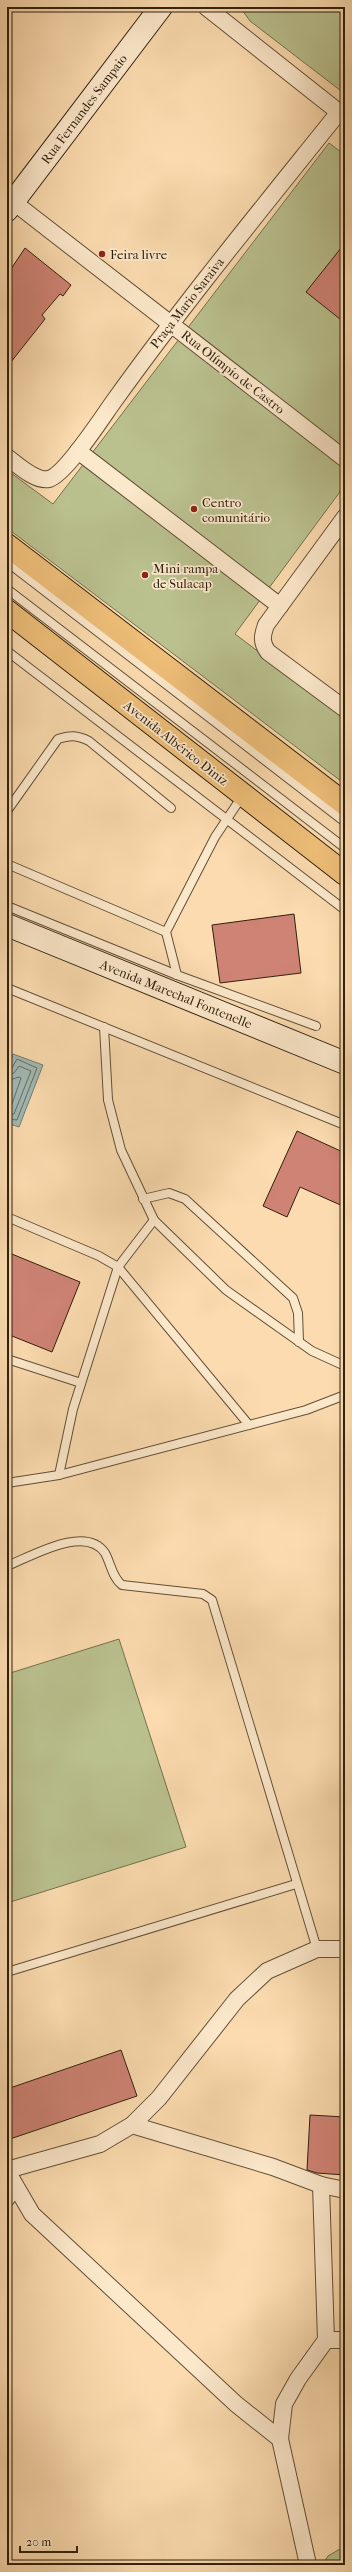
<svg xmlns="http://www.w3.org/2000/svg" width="352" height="2572" font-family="'IM FELL French Canon',serif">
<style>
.green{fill:#bac18f;stroke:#74714e}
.water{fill:#a2b9b5;stroke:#747c72}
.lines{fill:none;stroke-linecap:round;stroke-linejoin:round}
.shore{stroke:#686d62;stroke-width:1}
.building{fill:#cf8375;stroke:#2f210e}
.lane-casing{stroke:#625036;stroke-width:10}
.street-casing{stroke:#625036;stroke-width:18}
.secondary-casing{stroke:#2f210e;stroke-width:24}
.primary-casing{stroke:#2f210e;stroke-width:24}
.lane{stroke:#fce8cb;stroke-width:8}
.street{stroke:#fce8cb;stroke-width:16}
.secondary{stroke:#fce8cb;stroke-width:22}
.primary{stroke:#eebe78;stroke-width:22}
.poi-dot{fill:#8f2418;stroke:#fce8cb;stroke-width:1.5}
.labels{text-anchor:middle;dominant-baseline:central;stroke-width:3.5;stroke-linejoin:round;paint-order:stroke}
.street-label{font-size:13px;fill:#2f210e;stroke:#fce8cb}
.poi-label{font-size:13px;fill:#2f210e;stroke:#fce8cb;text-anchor:start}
</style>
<rect width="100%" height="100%" fill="#fbdbaf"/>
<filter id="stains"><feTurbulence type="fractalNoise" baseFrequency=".005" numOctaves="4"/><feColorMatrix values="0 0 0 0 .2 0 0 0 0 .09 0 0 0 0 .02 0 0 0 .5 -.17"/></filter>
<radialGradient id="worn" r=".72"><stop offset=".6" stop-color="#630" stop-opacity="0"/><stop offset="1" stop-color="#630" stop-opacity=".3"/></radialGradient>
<g class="green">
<path d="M240,7h105v87l-95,-73z"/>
<path d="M329,143l16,12v330l-110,149 110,83v67l-338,-256v-58l46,34z"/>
<path d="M119,1639l67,208 -179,56v-229z"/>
<path d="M345,2546v19h-23l6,-9z"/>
</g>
<path class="water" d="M13,1054l30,11 -24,62 -12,-4v-53z"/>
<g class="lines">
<g class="shore">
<path d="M7,1070l5,-2 5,-9 20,9 -20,52 -10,-1"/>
<path d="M7,1075l7,-2 5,-7 12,5 -17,43h-7"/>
<path d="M7,1081l12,-4 2,1 -10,29 -4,1"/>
</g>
</g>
<g class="building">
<path d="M345,243v80l-39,-31z"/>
<path d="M25,248l46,37 -8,11 -3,-2 -18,21 3,4 -38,48v-92z"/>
<path d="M294,914l7,59 -81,10 -8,-58z"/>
<path d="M297,1131l48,22v54l-45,-20 -13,30 -24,-11z"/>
<path d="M7,1252l73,30 -28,70 -45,-18z"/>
<path d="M121,2050l16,46 -130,44v-51z"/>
<path d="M310,2115l35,2v58l-28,-2 -10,-3z"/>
</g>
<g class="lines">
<g class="lane-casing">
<g id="lane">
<path d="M7,562l338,260"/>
<path d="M7,589l338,259"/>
<path d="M7,651l338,259"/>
<path d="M7,811l51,-72c12,-4 19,-4 31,2l82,67"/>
<path d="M7,864l159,68"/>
<path d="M7,906l170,69 139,51"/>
<path d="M177,975l-11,-43 49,-95 28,-42"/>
<path d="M7,988l338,137"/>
<path d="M104,1027l4,73 13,50 33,70 72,70 86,61 33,15"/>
<path d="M143,1199l26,-6 16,6 108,99 5,15 1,29"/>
<path d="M7,1217l92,39 19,11 131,158"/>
<path d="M7,1359l74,24"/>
<path d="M59,1475l14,-66 45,-142 36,-47"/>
<path d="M7,1483l52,-8 247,-65 39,-15"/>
<path d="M7,1566c25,-10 79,-42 98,-13 6,11 7,24 17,32l81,9 9,6 105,349"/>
<path d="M7,1972l289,-88"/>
<path d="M7,2204l11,-13"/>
</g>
</g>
<g class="street-casing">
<g id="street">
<path d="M206,7l139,110"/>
<path d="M7,197l338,262"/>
<path d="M78,451l202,155"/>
<path d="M7,457c10,7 28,25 42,22 17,-5 54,-63 65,-78 71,-99 149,-194 225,-289"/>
<path d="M345,517l-79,108c-4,11 -5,17 2,27l77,57"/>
<path d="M132,2125l141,42 48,18 24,5"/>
<path d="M7,2170l93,-26 32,-19 27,-27 78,-99 30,-28 50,-22h28"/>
<path d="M7,2171l25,43 204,190 44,35"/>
<path d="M326,2340h19"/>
<path d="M307,2560l-27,-121 4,-35 14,-25 28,-39 -5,-155"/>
</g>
</g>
<g class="secondary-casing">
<g id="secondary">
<path d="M7,210l154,-203"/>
<path d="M7,925l338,138"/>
</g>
</g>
<g class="primary-casing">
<g id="primary">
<path d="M7,545l338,259"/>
<path d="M7,611l338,263"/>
</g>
</g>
<use href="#lane" class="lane"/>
<use href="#street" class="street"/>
<use href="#secondary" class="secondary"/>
<use href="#primary" class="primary"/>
</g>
<g class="poi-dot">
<circle cx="102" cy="254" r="4"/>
<circle cx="194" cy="509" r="4"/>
<circle cx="145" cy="575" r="4"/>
</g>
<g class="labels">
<g class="street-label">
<text transform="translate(84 109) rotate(-53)">Rua Fernandes Sampaio</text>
<text transform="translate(187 303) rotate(-52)">Praça Mario Saraiva</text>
<text transform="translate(233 372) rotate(38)">Rua Olímpio de Castro</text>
<text transform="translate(176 743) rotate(38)">Avenida Albérico Diniz</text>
<text transform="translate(176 994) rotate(22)">Avenida Marechal Fontenelle</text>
</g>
<g class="poi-label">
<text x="110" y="254">Feira livre</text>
<text x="202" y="502">Centro<tspan x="202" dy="15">comunitário</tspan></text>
<text x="153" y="568">Mini rampa<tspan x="153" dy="15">de Sulacap</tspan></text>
</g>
</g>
<rect width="352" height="2572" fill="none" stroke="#fbdbaf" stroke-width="24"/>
<rect x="8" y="8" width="336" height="2556" fill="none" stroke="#2f210e" stroke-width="2"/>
<rect x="12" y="12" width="328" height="2548" fill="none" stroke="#2f210e"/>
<path d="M20 2546v6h57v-6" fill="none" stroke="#2f210e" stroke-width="2"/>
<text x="26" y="2546" font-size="12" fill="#2f210e" stroke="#fce8cb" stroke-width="3" paint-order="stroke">20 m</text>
<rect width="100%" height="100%" filter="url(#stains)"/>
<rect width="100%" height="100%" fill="url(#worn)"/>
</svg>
